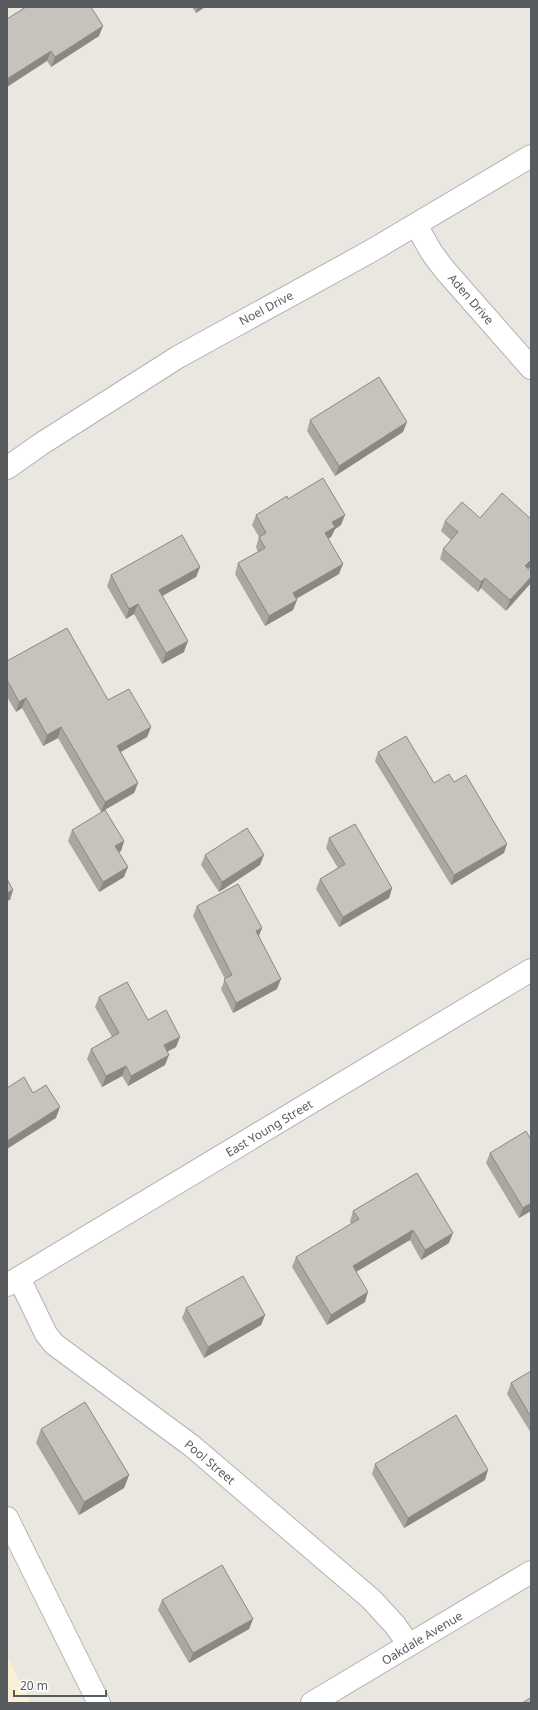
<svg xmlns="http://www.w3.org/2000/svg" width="538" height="1710" font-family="'Noto Sans',sans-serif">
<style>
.commercial{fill:#faf0d5}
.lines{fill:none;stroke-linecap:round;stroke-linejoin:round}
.minor-casing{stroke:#b0b3b7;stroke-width:24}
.tertiary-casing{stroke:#b0b3b7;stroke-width:24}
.secondary-casing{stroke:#b1b5b9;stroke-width:24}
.minor{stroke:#fff;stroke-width:22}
.tertiary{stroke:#fff;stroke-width:22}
.secondary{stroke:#fff;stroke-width:22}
.wall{fill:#aaa7a2}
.shaded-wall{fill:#8b8884}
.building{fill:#c6c2bc;stroke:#8b8884}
.labels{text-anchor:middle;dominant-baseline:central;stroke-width:4;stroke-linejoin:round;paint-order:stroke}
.street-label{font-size:12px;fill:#585c5f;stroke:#fff}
</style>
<rect width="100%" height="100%" fill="#eae7e0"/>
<path class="commercial" d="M7,1656l24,47h-24z"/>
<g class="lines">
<g class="minor-casing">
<g id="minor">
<path d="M416,225l16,28 12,16 87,99"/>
<path d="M7,468l34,-24 137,-87 193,-106 160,-95"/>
<path d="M19,1278l27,56 8,10 138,102 179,153 24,26 14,20"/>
<path d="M312,1703l219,-131"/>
</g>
</g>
<g class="tertiary-casing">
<path id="tertiary" d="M7,1285l524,-315"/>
</g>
<g class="secondary-casing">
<path id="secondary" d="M7,1518l92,185"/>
</g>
<use href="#minor" class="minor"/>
<use href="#tertiary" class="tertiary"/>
<use href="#secondary" class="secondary"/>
</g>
<g class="wall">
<path d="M192,7h13l-9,6z"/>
<path d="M7,19l92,17 -48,31 -4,-6z"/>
<path d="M310,420l93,12 -68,44 -28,-45z"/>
<path d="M288,499l53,26 -6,4 -4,8 -3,2 11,35 -43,25 1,1 -4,10 -28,16 -30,-52 3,-11 20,-11 -2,-5 3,-10 -7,-12 4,-10z"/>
<path d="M480,518l51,1v47l-3,3 3,2v11l-1,2 -24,27 -25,-23 -3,4 -38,-33 3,-10 8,-9 -10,-9 4,-10z"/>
<path d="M200,567l-4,10 -34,19 22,56 -22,12 -28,-50 -8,5 -19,-33 4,-11z"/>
<path d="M7,661l101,39 43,27 -4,10 -26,15 17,31 -4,10 -33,19 -43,-74 -15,8 -21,-38 -6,4 -9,-15z"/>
<path d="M378,752l56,31 20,-1 50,71 -53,32 -76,-124z"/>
<path d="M72,830l52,11 -3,10 -2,1 5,25 -25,15 -31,-51z"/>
<path d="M329,838l63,50 -3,10 -50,29 -23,-38 4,-10 18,-11 -12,-20z"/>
<path d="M205,855l55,10 -41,27 -18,-27z"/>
<path d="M197,906l62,30 18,53 -44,24 -12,-24 4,-10 -32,-63z"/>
<path d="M99,997l49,23 32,17 -4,10 -9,5 -2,13 -37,21 -6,-10 -20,11 -15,-28 4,-10 21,-12 -17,-30z"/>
<path d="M531,1140v71l-12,7 -33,-55 4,-10z"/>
<path d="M417,1173l32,70 -28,17 -11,-20 -54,32 9,30 -38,23 -35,-58 4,-10 55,-33 -1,-3 3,-10z"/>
<path d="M186,1308l79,7 -4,10 -57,33 -22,-40z"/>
<path d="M531,1371v62l-24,-39 4,-11z"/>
<path d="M41,1429l88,46 -5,13 -45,27 -43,-72z"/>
<path d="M375,1464l110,16 -81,48 -32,-54z"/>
<path d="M162,1600l91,19 -4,10 -60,34 -31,-53z"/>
</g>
<g class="shaded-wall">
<path d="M198,7h7l-9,6z"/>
<path d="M103,26l-4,10 -48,31 4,-10z"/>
<path d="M51,51l-4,10 -40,26v-8z"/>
<path d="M407,422l-4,10 -68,44 4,-10z"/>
<path d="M345,515l-4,10 -6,4 -4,8 -10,7 4,-11 7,-11z"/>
<path d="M531,560v6l-9,10 3,-10z"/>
<path d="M343,564l-4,10 -50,29 4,-10z"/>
<path d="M200,567l-4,10 -41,23 4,-10z"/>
<path d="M531,577v5l-1,2 -24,27 4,-11z"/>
<path d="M485,578l-4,10 -3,4 3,-10z"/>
<path d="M297,600l-4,10 -28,16 4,-10z"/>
<path d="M138,604l-4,10 -8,5 3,-10z"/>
<path d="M188,641l-4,11 -22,12 4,-11z"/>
<path d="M26,698l-4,10 -6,4 3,-10z"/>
<path d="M61,727l-3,11 -15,8 4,-11z"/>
<path d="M151,727l-4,10 -34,19 4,-10z"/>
<path d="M138,783l-4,10 -33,19 4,-10z"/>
<path d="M124,841l-3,10 -10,5 4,-10z"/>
<path d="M507,844l-3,9 -53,32 3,-10z"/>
<path d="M264,855l-4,10 -41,27 3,-10z"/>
<path d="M128,867l-4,10 -25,15 4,-10z"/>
<path d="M392,888l-3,10 -50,29 4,-10z"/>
<path d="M13,890l-3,10 -3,1v-8z"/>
<path d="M262,928l-4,10 -2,-7z"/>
<path d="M281,979l-4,10 -44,24 3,-10z"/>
<path d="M180,1037l-4,10 -16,8 4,-10z"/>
<path d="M169,1055l-4,10 -37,21 3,-10z"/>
<path d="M126,1066l-4,10 -20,11 4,-11z"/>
<path d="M60,1107l-4,11 -49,31v-8z"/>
<path d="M531,1203v8l-12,7 4,-10z"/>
<path d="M413,1230l-3,10 -61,36 4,-10z"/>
<path d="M453,1233l-4,10 -28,17 4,-10z"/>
<path d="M368,1292l-3,10 -38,23 4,-10z"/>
<path d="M265,1315l-4,10 -57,33 4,-11z"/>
<path d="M488,1470l-3,10 -81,48 4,-10z"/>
<path d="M129,1475l-5,13 -45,27 5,-13z"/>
<path d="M253,1619l-4,10 -60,34 4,-10z"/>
</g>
<g class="building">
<path d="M26,7h65l12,19 -48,31 -4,-6 -44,28v-60z"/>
<path d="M379,377l28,45 -68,44 -29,-46z"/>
<path d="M323,478l22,37 -13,7 3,5 -10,6 18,31 -50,29 4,7 -28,16 -31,-53 27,-15 -6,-11 7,-4 -10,-18 31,-19 1,3z"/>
<path d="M502,493l29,26v41l-6,6 6,5v6l-21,23 -25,-22 -4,4 -38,-33 15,-17 -13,-11 17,-19 18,16z"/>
<path d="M182,535l18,32 -41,23 29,51 -22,12 -28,-49 -9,5 -18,-34z"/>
<path d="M67,628l41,72 21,-11 22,38 -34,19 21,37 -33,19 -44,-75 -14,8 -21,-37 -7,4 -12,-22v-19z"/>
<path d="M406,736l28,47 15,-9 5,8 12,-7 41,69 -53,31 -76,-123z"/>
<path d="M105,810l19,31 -9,5 13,21 -25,15 -31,-52z"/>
<path d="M355,824l37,64 -49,29 -23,-38 25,-15 -16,-26z"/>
<path d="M247,828l17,27 -42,27 -17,-27z"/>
<path d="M7,879l6,11 -6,3z"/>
<path d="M238,884l24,44 -6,3 25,48 -45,24 -12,-24 8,-4 -35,-69z"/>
<path d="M127,982l21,38 18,-10 14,27 -16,8 5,10 -38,21 -5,-10 -20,10 -15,-27 28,-16 -20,-36z"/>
<path d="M24,1077l9,16 13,-8 14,22 -53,34v-53z"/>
<path d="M526,1131l5,9v63l-8,5 -33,-55z"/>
<path d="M417,1173l36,60 -28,17 -12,-20 -60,36 15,26 -37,23 -35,-58 63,-38 -6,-8z"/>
<path d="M243,1276l22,39 -57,32 -22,-39z"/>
<path d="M531,1371v46l-20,-34z"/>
<path d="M85,1402l44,73 -45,27 -43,-73z"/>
<path d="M456,1415l32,55 -80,48 -33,-54z"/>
<path d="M222,1565l31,54 -60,34 -31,-53z"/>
<path d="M530,1698l1,2v3h-9z"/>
</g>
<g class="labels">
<g class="street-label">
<text transform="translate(471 299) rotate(49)">Aden Drive</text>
<text transform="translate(266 308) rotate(-28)">Noel Drive</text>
<text transform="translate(269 1128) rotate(-31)">East Young Street</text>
<text transform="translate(210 1462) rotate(40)">Pool Street</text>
<text transform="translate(422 1638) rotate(-31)">Oakdale Avenue</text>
</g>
</g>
<rect width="538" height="1710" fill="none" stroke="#585c5f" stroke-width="16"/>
<path d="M14 1690v6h92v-6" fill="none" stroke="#585c5f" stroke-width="2"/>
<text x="20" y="1690" font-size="12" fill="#585c5f" stroke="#ffffff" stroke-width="3" paint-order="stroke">20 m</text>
</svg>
